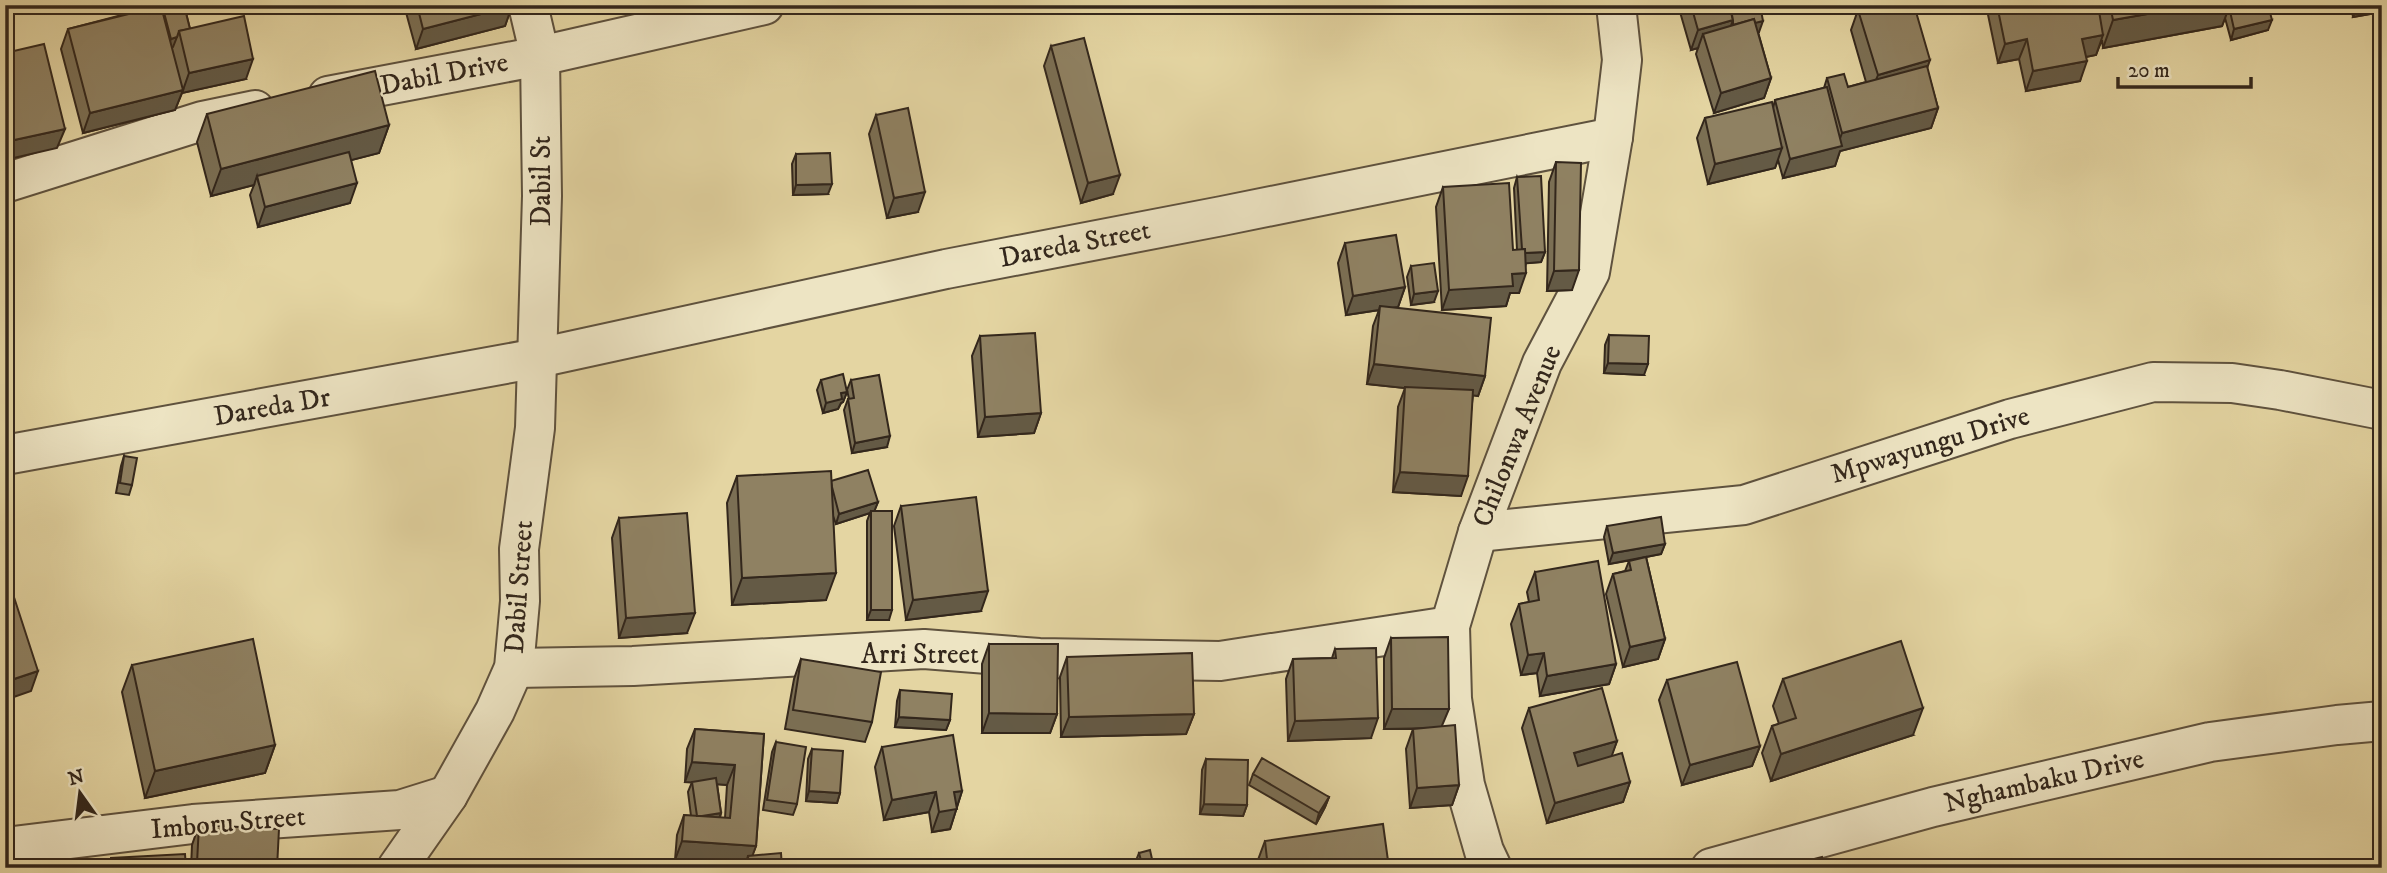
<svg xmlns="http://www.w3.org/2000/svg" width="2387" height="873" font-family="'IM FELL DW Pica',serif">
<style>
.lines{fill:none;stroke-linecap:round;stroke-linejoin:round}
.minor-casing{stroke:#5f523e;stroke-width:42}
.minor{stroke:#ede4c3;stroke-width:38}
.wall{fill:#7b6f54;stroke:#33271c;stroke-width:2;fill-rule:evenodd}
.shaded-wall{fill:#645a45;stroke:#33271c;stroke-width:2}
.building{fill:#8f8162;stroke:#33271c;stroke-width:2}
.labels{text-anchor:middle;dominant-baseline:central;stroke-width:5;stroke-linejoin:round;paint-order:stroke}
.street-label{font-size:28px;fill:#33271c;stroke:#ede4c3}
</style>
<rect width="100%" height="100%" fill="#e4d5a2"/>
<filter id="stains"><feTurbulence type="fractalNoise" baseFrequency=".00286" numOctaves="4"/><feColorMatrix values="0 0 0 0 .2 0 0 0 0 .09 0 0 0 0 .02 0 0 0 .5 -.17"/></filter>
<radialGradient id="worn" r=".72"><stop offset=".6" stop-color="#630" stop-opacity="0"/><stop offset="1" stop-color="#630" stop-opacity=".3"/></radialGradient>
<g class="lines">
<g class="minor-casing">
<g id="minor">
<path d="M328,96l212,-40 224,-51"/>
<path d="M5,183l197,-62 53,-11"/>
<path d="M5,455l533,-97 408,-89 276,-53 391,-79"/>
<path d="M1478,532l266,-27 266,-86 143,-37 79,1 48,7 102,20"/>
<path d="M514,668l119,-2 291,-17 115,9 181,3 230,-35"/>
<path d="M5,847l188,-23 207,-14 48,-15"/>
<path d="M397,868l51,-73 47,-84 19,-43 6,-67 -1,-52 16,-121 7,-232 -2,-140 -12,-51"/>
<path d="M1492,868l-8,-17 -19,-66 -13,-86 -2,-73 28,-94 64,-169 48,-91 23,-135 9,-77 -6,-55"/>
<path d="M1711,868l222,-61 277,-65 127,-17 45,-4"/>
</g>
</g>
<use href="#minor" class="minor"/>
</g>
<g class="wall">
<path d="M160,5h24l6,24 56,50 -64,14 -7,17 -92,23 -22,-84 7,-20z"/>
<path d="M404,5h108l-7,21 -89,23z"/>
<path d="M1678,5h82l-1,27h-1l13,46 -7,20 -50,15 -18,-59 2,-6 -7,2z"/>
<path d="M1986,5h282v25l-37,10 -6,-22 -3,8 -119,22 -1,-8 -6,15 -10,2 -6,24 -54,10 -7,-32 -21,4z"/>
<path d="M2351,5h31v7l-29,5z"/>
<path d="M1858,10l69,59 11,39 -7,20 -91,23 -5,15 -52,12 -5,-18 -3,8 -67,16 -11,-46 8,-20 68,-10 2,-8 49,-12 3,-10 21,9 18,-5 -15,-52z"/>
<path d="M1051,46l62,148 -32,9 -37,-137z"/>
<path d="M207,114l182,11 -10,28 -28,7 -1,43 -92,24 -8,-32 4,-10 -43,11 -14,-54z"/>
<path d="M876,115l42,97 -31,6 -18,-84z"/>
<path d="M796,154l32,40 -35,1 -1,-31z"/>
<path d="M1556,162l16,128 -25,1 2,-109z"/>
<path d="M1517,177l28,75 -4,10 -15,1 -7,30h-9l-4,13 -64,4 -6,-103 7,-20 70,63h4l-3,-62z"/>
<path d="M1345,243l60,44 -7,20 -4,1 91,68 -7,20 -5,-1 -12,101 -68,-4 5,-85 7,-19 -38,-4 6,-58 6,-16 -33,5 -8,-52z"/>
<path d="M1411,266l23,36 -23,3 -4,-28z"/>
<path d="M1609,335l35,40 -40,-2 1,-28z"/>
<path d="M980,336l61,77 -7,20 -56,4 -6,-81z"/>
<path d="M821,380l26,12 -4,10 -2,1 -3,6 -15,4 -6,-23z"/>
<path d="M851,380l36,67 -35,6 -8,-43 4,-11h1l-2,-9z"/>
<path d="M124,456l8,29 -3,10 -13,-2 5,-27z"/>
<path d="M737,476l94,5 47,21 -4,9 15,109h-22v-99l3,-8 -34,11 -3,-8 -7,84 -94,5 -5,-102z"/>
<path d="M901,506l80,105 -75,9 -12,-94z"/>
<path d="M619,518l68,115 -68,5 -7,-100z"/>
<path d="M1607,526l58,18 -4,10 -15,3 19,82 -7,20 -35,8 -17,-73 7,-20 12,-3 4,-10 14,-3 -34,6 -5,-27z"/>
<path d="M1535,572l81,92 -7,20 -69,12 -3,-23 -16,2 -10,-51 8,-20 10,-2 -2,-10z"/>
<path d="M1391,638l51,88 17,59 -7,20 -42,3 -4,-59 7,-20h1h-30v-71z"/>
<path d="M989,644l68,70 -7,19h-68v-69z"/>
<path d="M1335,649l36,89 -83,3 -2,-62 7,-20 39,-1z"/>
<path d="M1067,657l127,57 -8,20 -125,3 -1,-60z"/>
<path d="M801,659l71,63 -7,20 -80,-13 9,-50z"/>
<path d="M132,665l143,80 -10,28 -120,25 -23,-106z"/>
<path d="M1783,679l130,56 -142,46 -9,-28 10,-27 7,-2 -6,-18z"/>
<path d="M1667,680l93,66 -8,20 -70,19 -23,-85z"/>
<path d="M900,690l50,30 -4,10 -51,-3 2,-26z"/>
<path d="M1529,708l88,33 -6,15 19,26 -7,20 -76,21 -25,-95z"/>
<path d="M695,729l69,5 -8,112 -4,10 30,12h-38l1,-3 -70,-5 2,-25 7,-20 7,1 -3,-24 4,-10h-7l2,-33zM717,784l10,1 -2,33h-5l1,-5z"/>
<path d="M776,742l21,62 -4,11 -30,-5 9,-58z"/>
<path d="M882,747l80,44 -12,38 -18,3 -3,-20 -45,8 -9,-53z"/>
<path d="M812,749l28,44 -3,10 -31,-2 2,-42z"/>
<path d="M1206,759l41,46 -4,11 -43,-2 2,-44z"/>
<path d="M1253,774l76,23 -4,10 -9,17 -67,-39z"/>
<path d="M199,825l78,43h-86l1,-23z"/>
<path d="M1265,841l124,27h-134z"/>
<path d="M1139,853l15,15h-17l-2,-5z"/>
<path d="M111,858l75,10h-79z"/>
</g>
<g class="shaded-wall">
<path d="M2198,5h32l-8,21 -119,22 10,-28z"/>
<path d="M2358,5h24v7l-29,5z"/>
<path d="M512,6l-7,20 -89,23 7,-20z"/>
<path d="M1733,20l-7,20 -23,-6 -5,14 -7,2 7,-20z"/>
<path d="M2272,20l-4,10 -37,10 3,-11z"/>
<path d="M1763,21l-4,11 -30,5 4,-11z"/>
<path d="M2103,35l-7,20 -21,4 7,-20z"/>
<path d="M177,37l-4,10 -6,2 4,-10z"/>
<path d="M2027,39l-8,20 -21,4 7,-19z"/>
<path d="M253,59l-7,20 -64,14 7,-20z"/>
<path d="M1930,60l-7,20 -53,15 8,-20z"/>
<path d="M2087,61l-7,20 -54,10 7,-20z"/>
<path d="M1771,78l-7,20 -50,15 7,-20z"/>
<path d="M183,90l-8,20 -92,23 7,-20z"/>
<path d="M1938,108l-7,20 -91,23 -5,15 -52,12 7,-19 47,-12 5,-14z"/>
<path d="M389,125l-10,28 -120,31 -2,-8 -3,9 -43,11 10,-27z"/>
<path d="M65,129l-8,19 -52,12v-18z"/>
<path d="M1782,148l-7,20 -67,16 7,-20z"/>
<path d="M1120,175l-7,19 -32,9 7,-20z"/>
<path d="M357,183l-7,20 -92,24 7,-20z"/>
<path d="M832,184l-4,10 -35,1 3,-10z"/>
<path d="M925,192l-7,20 -31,6 7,-20z"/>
<path d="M1545,252l-4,10 -23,2 4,-11z"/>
<path d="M1579,270l-7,20 -25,1 7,-20z"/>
<path d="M1526,273l-7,20h-9l-4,13 -64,4 7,-20 63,-16z"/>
<path d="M1405,287l-7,20 -18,3v-4l-1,4 -33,5 7,-19z"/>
<path d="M1438,291l-4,11 -23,3 3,-11z"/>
<path d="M1608,363l40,1 -4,11 -40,-2z"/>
<path d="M1374,364l111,12 -7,20 -111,-12z"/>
<path d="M847,392l-4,10 -2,1 -3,6 -15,4 3,-10 15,-10z"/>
<path d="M1041,413l-7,20 -56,4 7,-20z"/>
<path d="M890,436l-3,11 -35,6 3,-10z"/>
<path d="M1400,472l68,4 -7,20 -68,-4z"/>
<path d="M878,502l-4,10 -3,-1 -1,2 -34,11 3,-10z"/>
<path d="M1665,544l-4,10 -52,10 4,-11z"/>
<path d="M836,573l-10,27 -94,5 10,-27z"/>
<path d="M988,591l-7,20 -75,9 7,-20z"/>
<path d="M871,610h21l-3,10h-22z"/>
<path d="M695,613l-8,20 -68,5 7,-20z"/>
<path d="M1665,639l-7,20 -35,8 7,-20z"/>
<path d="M1544,653l-7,20 -16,2 7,-20z"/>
<path d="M1616,664l-7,20 -69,12 7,-20z"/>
<path d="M38,671l-7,20 -26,9v-18z"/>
<path d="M1923,708l-10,27 -142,46 10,-27z"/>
<path d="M1392,709h57l-8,19 -57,1z"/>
<path d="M989,713l68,1 -7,19h-68z"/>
<path d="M1194,714l-8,20 -125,3 8,-20z"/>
<path d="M899,717l51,3 -4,10 -51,-3z"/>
<path d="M1378,718l-7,20 -83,3 7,-20z"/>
<path d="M1617,741l-7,20 -43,12 7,-20z"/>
<path d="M275,745l-10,28 -120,25 10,-27z"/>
<path d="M1760,746l-8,20 -70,19 8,-20z"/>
<path d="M692,762l43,3 -8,20 -42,-3z"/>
<path d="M1630,782l-7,20 -76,21 8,-20z"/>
<path d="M1459,785l-7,20 -42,3 7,-20z"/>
<path d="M809,791l31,2 -3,10 -31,-2z"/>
<path d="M962,791l-12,38 -18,3 7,-20 15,-20z"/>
<path d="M936,792l-7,20 -45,8 8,-20z"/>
<path d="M1329,797l-4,10 -9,17 3,-11z"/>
<path d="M1204,804l43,1 -4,11 -43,-2z"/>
<path d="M721,813l-4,11 -20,-7z"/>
<path d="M682,841l74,5 -7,19 -1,-9 -3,9 -70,-5z"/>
<path d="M197,863l31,2 -1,3h-32z"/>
</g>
<g class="building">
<path d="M162,5h22l6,24 -11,2 -2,6 -6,2z"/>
<path d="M417,5h95v1l-89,23z"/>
<path d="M1691,5h38l4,15 -35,10z"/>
<path d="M1730,5h30l3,16 -8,2 -1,-4 -21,6v-5z"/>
<path d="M1875,5h39l16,55 -52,15 -20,-65z"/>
<path d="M1997,5h101l5,30 -21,4 5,22 -54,10 -6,-32 -22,5z"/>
<path d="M2110,5h88l-85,15z"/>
<path d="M2230,5h38l4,15 -38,9 -5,-22z"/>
<path d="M161,6l22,84 -93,23 -22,-84z"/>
<path d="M244,16l9,43 -64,14 -10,-42z"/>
<path d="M1754,19l17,59 -50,15 -18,-59z"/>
<path d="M1084,38l36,137 -32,8 -37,-137z"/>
<path d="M44,44l21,85 -60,13v-89z"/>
<path d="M1927,66l11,42 -96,25 -15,-55 17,-4 4,13z"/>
<path d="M375,71l14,54 -168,44 -14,-55z"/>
<path d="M1827,87l15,59 -52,13 -15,-59z"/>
<path d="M1772,102l10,46 -67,16 -10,-46z"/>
<path d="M908,108l17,84 -31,6 -18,-83z"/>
<path d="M349,152l8,31 -92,24 -8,-31z"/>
<path d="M830,153l2,31 -36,1v-31z"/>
<path d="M1556,162l25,1 -2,107 -25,1z"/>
<path d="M1541,176l4,76 -20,1v-4h-3l-5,-72z"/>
<path d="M1509,183l4,67 12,-1 1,24 -14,1 1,12 -64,4 -6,-103z"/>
<path d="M1396,235l9,52 -52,9 -8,-53z"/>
<path d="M1434,263l4,28 -24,3 -3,-28z"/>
<path d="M1380,306l111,12 -6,58 -111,-12z"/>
<path d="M1035,333l6,80 -56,4 -5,-81z"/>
<path d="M1609,335l40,1 -1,28 -40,-1z"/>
<path d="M843,374l4,18 -6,1 1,6 -16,4 -5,-23z"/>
<path d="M879,375l11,61 -35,7 -7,-44 6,-1 -3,-18z"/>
<path d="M1405,387l68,3 -5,86 -68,-4z"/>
<path d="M124,456l13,2 -5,27 -12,-2z"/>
<path d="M868,470l10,32 -39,12 -7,-27 -1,-6z"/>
<path d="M831,471l5,102 -94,5 -5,-102z"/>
<path d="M976,497l12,94 -75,9 -12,-94z"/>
<rect x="871" y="511" width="21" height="99"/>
<path d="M687,513l8,100 -69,5 -7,-100z"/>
<path d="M1661,517l4,27 -52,9 -6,-27z"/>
<path d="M1646,557l19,82 -35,8 -17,-73 18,-4 -2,-9z"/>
<path d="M1598,561l18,103 -69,12 -3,-23 -16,2 -9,-51 20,-4 -4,-28z"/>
<path d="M11,588l27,83 -33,11v-92z"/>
<path d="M1448,637l1,72h-57l-1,-71z"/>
<path d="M253,639l22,106 -120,26 -23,-106z"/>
<path d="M1901,641l22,67 -142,46 -9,-28 24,-8 -13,-39z"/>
<path d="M989,644h69l-1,70 -68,-1z"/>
<path d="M1376,648l2,70 -83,3 -2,-62 43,-1 -1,-9z"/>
<path d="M1192,653l2,61 -125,3 -2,-60z"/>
<path d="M801,659l80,13 -9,50 -79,-12z"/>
<path d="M1737,662l23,84 -70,19 -23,-85z"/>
<path d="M1602,688l15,53 -43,12 4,13 44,-13 8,29 -75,21 -26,-95z"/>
<path d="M900,690l52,4 -2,26 -51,-3z"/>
<path d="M1455,725l4,60 -42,3 -4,-59z"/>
<path d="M695,729l69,5 -8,112 -74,-5 2,-26 46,3 5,-53 -43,-3z"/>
<path d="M953,735l9,56 -8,1 3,17 -18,3 -3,-20 -44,8 -10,-53z"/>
<path d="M776,742l30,5 -9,57 -30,-4z"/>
<path d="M812,749l31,2 -3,42 -31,-2z"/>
<path d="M1262,758l67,39 -10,16 -66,-39z"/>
<path d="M1206,759l42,1 -1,45 -43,-1z"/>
<path d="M716,778l5,35 -19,3h-5l-5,-34z"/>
<path d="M1383,824l6,44h-121l-3,-27z"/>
<path d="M199,825l80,4 -2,39h-50l1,-3 -31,-2z"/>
<path d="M1150,850l4,18h-11l-4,-15z"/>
<path d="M781,853l1,15h-33l-1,-12z"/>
<path d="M185,854l1,14h-75v-10z"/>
<path d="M1822,857l2,11h-45z"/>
<path d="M1113,861l1,7h-35z"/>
</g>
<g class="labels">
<g class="street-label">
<text transform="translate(444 74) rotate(-11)">Dabil Drive</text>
<text transform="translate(541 181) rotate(-90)">Dabil St</text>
<text transform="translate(1075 244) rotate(-11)">Dareda Street</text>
<text transform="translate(272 407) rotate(-10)">Dareda Dr</text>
<text transform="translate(1517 436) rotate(-68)">Chilonwa Avenue</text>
<text transform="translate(1930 445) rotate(-17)">Mpwayungu Drive</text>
<text transform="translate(519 587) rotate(-86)">Dabil Street</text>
<text x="920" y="654">Arri Street</text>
<text transform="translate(2044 781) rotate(-13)">Nghambaku Drive</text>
<text transform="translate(228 823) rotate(-5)">Imboru Street</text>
</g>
</g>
<rect width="2387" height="873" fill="none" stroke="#e4d5a2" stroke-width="28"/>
<rect x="7" y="7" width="2373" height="859" fill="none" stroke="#33271c" stroke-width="3.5"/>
<rect x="14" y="14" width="2359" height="845" fill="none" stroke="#33271c" stroke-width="2"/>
<g transform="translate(80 793) rotate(346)" stroke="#ede4c3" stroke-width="5" paint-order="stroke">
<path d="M0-5L12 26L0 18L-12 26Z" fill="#33271c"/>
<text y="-10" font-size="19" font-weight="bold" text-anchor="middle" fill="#33271c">N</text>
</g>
<path d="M2118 77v10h133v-10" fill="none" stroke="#33271c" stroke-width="3.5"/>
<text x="2128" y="77" font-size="21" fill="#33271c" stroke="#ede4c3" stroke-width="5" paint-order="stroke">20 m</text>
<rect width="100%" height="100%" filter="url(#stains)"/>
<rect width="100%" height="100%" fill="url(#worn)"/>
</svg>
